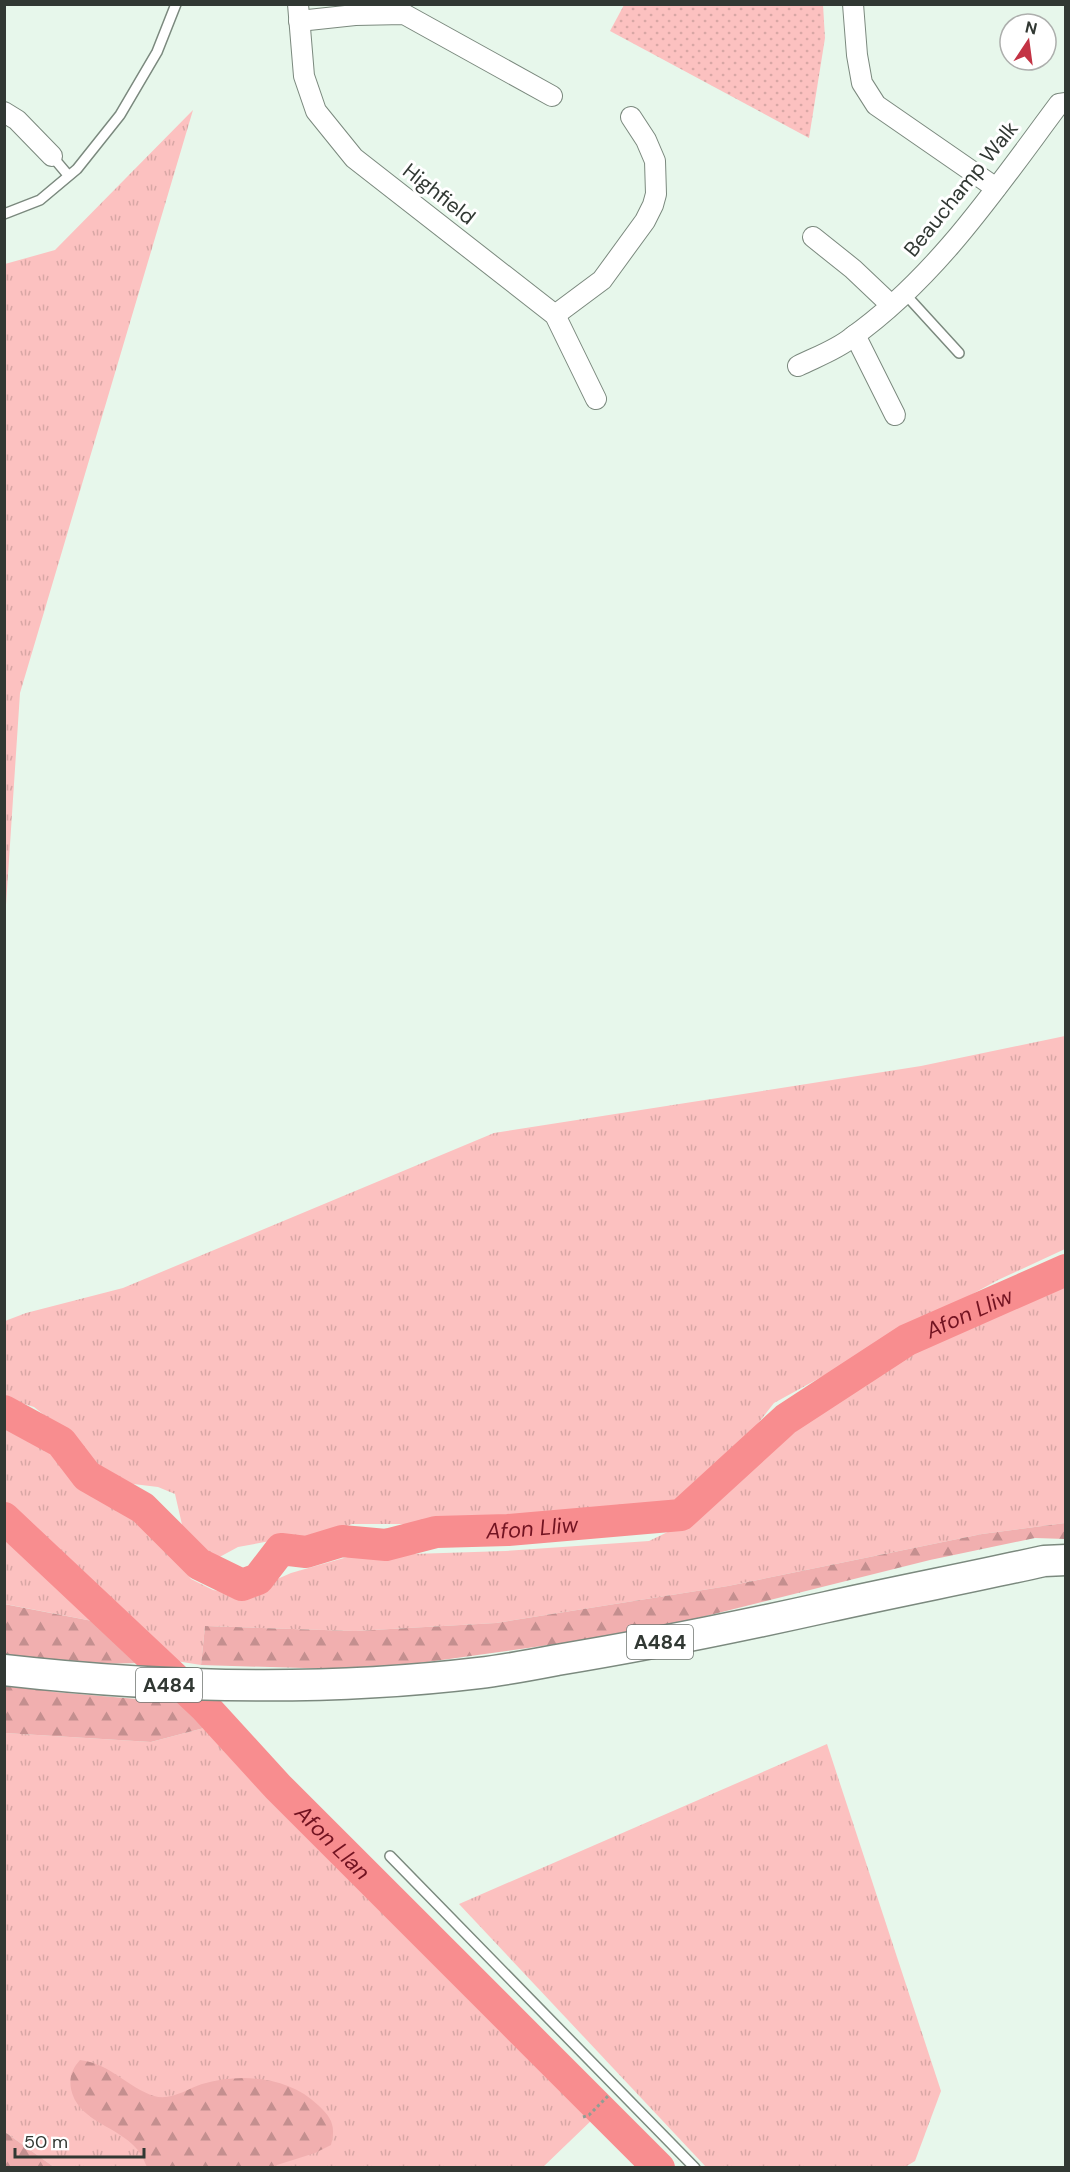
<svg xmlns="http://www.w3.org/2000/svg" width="1070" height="2172" font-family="'DM Sans',sans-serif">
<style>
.grass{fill:url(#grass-tufts)}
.forest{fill:url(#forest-firs)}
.park{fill:url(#park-dots)}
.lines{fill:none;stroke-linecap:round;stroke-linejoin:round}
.river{stroke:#f88d8f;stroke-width:32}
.service-casing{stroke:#7b897e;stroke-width:12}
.minor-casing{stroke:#7b897e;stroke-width:22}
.primary-casing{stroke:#7b897e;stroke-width:33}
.path{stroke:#919d94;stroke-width:3;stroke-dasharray:3 3;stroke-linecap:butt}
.service{stroke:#fff;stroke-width:9}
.minor{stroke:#fff;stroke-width:20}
.primary{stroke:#fff;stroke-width:30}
.labels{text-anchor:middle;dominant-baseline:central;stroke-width:6;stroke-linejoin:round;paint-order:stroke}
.shield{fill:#fff;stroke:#6f7470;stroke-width:1.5}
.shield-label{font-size:20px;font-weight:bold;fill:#313833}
.street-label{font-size:21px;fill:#313833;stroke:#fff}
.water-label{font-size:22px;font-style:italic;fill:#721321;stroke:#fff}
</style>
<defs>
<pattern id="grass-tufts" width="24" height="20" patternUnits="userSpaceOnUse" patternTransform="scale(1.5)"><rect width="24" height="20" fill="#fcc1c0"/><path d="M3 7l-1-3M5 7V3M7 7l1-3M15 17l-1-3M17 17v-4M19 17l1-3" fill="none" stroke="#d8a7a5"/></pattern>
<pattern id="forest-firs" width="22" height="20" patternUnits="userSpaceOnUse" patternTransform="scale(1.5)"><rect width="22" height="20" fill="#f1afaf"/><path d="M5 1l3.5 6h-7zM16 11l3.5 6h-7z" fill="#c48f8f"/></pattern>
<pattern id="park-dots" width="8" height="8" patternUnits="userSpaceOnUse" patternTransform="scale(1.5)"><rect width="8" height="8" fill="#fcc1c0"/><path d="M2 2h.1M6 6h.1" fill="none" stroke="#d8a7a5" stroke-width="1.8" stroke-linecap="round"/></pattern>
</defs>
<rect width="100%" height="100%" fill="#e7f7eb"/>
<g class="grass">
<path d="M193,110l-173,583 -15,227v-656l50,-14z"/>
<path d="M1065,1036v213l-67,31 -224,123 -63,80 -56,30 -249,11h-54l-49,18 -33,-1 -32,6 -24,13 -13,-3 -9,-7 -6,-8 -11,-48 -17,-7 -33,-4 -20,-8 -40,-36 -12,-17 -19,-15 -29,-9v-77l21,-8 97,-25 371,-155 427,-67z"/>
<path d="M1065,1280v243l-83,11 -254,52 -232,37 -141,8 -150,-5 -4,39 -25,-4 -48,-40 -86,-82 -37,-31 -1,-89 8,2 31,24 48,48 50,26 18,18 32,42 22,11 21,4 18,-4 39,-17 60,-17 154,-5 144,-10 27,-13 20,-13 152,-127 114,-63z"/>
<path d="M4,1526l73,67 31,31 -103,-20z"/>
<path d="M204,1728l204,206 188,182 -54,52 -488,-1 -49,-35v-399l146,9z"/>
<path d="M827,1744l114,347 -26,70 -10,6h-199l-247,-263z"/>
</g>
<g class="forest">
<path d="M1065,1523v16l-30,-1 -105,22 -288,72 -272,38 -169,-5 4,-39 150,5 141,-8 232,-37 254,-52z"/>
<path d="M4,1604l104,20 35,39 -49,1 -89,-8z"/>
<path d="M4,1683l51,9 128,11 21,25 -53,14 -146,-9z"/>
<path d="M80,2060c31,4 47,27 74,36 17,5 33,-7 48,-12 38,-11 86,-8 116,21 14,13 18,21 13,40l-16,8 -38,12 -2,2h-128c-4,-9 -7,-16 -15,-23 -20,-19 -55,-25 -61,-55 -2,-12 1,-20 9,-29z"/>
<path d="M5,2132l49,35h-49z"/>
</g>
<path class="park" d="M624,5h199l2,33 -16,100 -199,-107z"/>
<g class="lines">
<g class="river">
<path id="s1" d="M4,1411l57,31 26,34 56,32 56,56 43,21 16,-6 23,-30 25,3 36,-11 44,4 50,-13 72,-2 173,-15 105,-96 121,-79 159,-70"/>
<path id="s2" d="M4,1518l200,188 74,81 381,381"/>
</g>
<g class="service-casing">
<g id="service">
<path d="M52,156l16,19"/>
<path d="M4,214l36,-14 37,-31 43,-54 37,-63 19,-48"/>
<path d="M906,295l53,58"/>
<path d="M390,1856l305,312"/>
</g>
</g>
<g class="minor-casing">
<g id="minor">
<path d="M298,4l6,72 12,35 38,47 201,157 41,84"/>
<path d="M853,4l4,51 5,28 14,22 120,83"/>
<path d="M299,21l56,-6 49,-1 148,82"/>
<path d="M4,112l13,8 35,36"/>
<path d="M813,237l40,32 38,36"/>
<path d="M555,315l47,-35 43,-59 8,-16 3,-11 -1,-33 -9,-21 -15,-23"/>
<path d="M855,335l40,80"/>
<path d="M798,366c18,-9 38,-16 53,-28 86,-61 146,-151 208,-234l7,-1"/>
</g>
</g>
<g class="primary-casing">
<path id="primary" d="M4,1670c159,18 317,22 475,3 26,-3 52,-8 78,-13 91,-15 180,-33 270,-53 72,-16 145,-30 217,-46l22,-1"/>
</g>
<path class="path" d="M583,2117l6,-2 19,-19"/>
<use href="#service" class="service"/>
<use href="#minor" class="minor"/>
<use href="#primary" class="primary"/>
</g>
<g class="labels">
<g class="shield">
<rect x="627" y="1625" width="66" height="34" rx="4.5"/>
<rect x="136" y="1668" width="66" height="34" rx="4.5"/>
</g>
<g class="shield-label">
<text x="660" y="1642">A484</text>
<text x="169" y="1685">A484</text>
</g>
<g class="street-label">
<text transform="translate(961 189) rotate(-51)">Beauchamp Walk</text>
<text transform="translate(439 194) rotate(38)">Highfield</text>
</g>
<g class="water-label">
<text stroke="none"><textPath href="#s1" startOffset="1113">Afon Lliw</textPath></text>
<text stroke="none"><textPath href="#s1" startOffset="609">Afon Lliw</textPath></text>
<text stroke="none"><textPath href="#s2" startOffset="462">Afon Llan</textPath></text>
</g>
</g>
<rect width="1070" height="2172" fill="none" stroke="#313833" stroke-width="12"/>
<g transform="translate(1028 42) rotate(13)"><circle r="28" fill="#ffffff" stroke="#adafad" stroke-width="1.5"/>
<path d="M0-4.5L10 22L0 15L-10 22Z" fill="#c33344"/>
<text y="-9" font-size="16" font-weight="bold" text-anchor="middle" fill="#313833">N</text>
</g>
<path d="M15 2148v9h129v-9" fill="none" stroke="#313833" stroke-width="3"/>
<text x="24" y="2148" font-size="18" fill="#313833" stroke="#ffffff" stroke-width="4.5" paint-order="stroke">50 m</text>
</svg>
